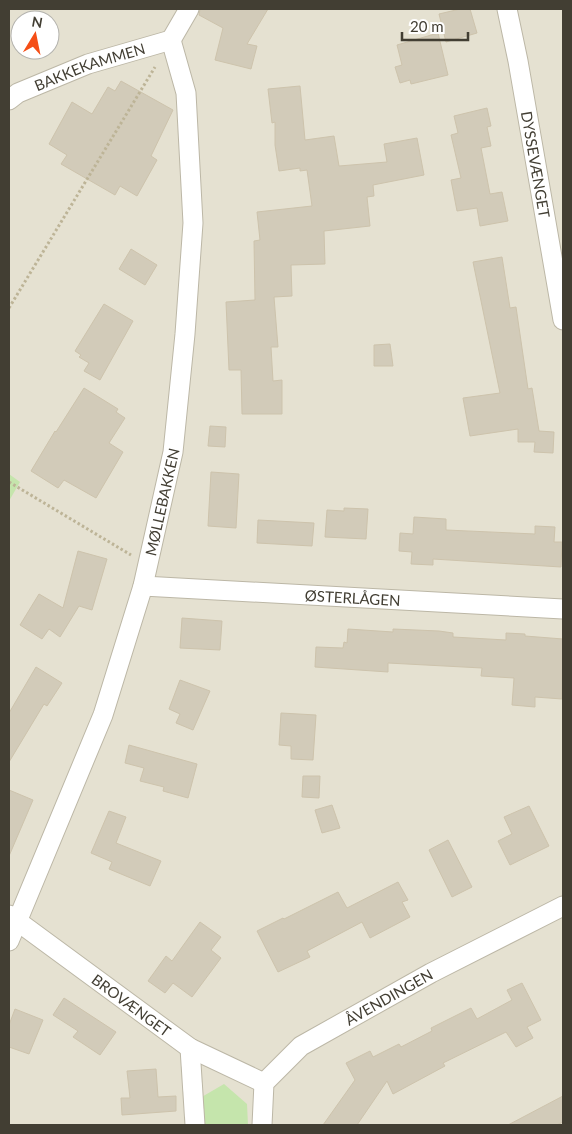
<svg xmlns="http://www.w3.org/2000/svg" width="572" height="1134" font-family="Lato,sans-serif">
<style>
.residential{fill:#e5e1d1;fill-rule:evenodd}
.green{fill:#c5e5ac}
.building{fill:#d2cbb9;stroke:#cdc3ac}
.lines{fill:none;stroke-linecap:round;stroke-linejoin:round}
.street-casing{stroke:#bcb7a6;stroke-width:21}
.path{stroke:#bdb497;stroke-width:3;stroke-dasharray:2.5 2.5;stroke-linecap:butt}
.street{stroke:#fff;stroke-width:19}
.labels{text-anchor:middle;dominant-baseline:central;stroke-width:4;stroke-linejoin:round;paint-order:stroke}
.street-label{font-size:15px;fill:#423e33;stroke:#fff}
</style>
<rect width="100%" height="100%" fill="#f1eee3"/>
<path class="residential" d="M9,9h554v1116h-554zM20,20h30v30h-30z"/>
<g class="green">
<path d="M9,474l11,8 -11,19z"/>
<path d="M224,1084l23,20 1,21h-46l-2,-27z"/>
</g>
<g class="building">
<path d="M200,9h68l-21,35 10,2 -6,23 -36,-9 8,-32 -24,-13z"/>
<path d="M460,9h10l7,24 -31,9 -7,-28z"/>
<path d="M438,33l10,42 -37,9 -1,-4 -10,3 -5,-16 7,-2 -5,-20z"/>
<path d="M121,81l52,29 -22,46 6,4 -20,36 -17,-10 -5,9 -54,-31 6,-9 -18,-11 23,-42 20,12 16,-27 7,4z"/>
<path d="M300,86l5,54 29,-4 5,30 48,-4 -3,-18 33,-6 7,37 -51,10 1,11 -7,1 3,29 -46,5 1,33 -34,1 1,31 -18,1 4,50h-7l2,34 9,-1v34h-40l-1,-44h-12l-3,-68 29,-2 -1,-59 6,-1 -3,-28 55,-6 -5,-36 -7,1v-3l-21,3 -4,-26v-23l-3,1 -4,-34z"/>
<path d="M487,108l4,18 -4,1 4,19 -10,2 9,46 12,-2 6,29 -28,5 -3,-18 -20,3 -6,-31 10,-2 -10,-43 7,-2 -4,-17z"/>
<path d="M131,249l26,16 -12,20 -26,-16z"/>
<path d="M502,257l8,51 6,-1 12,82 4,-1 7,43 15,1 -1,21 -19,-1 1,-10h-17v-13l-48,7 -7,-38 37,-5 -27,-131z"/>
<path d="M104,304l29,17 -33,59 -16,-9 5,-8 -10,-6 2,-2 -6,-4z"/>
<path d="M390,344l3,22h-19v-21z"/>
<path d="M84,388l34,21 -2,3 9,6 -16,25 14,9 -27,46 -32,-18 -6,8 -27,-17 24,-40 1,1z"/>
<path d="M210,426l16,1 -1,20 -17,-1z"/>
<path d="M211,472l28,2 -3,54 -28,-2z"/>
<path d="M344,508l24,1 -2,30 -41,-2 2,-27 17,1z"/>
<path d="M414,517l32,2v11l89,4v-8l20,1 -1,15h8l-1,25 -128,-8v6l-22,-1 1,-12 -13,-1 1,-18 13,1z"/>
<path d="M258,520l56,3 -2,23 -55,-3z"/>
<path d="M78,551l29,8 -15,51 -13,-4 -19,31 -11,-8 -7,10 -22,-14 19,-31 24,14z"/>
<path d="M182,618l40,3 -2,29 -40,-2z"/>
<path d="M348,629l45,3v-3l46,2 14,2v4l53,3v-7l19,1v2l38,3 -1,60 -27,-2v10l-23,-2 2,-27 -33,-2 1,-8 -94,-5v9l-73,-5 1,-20 27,1 1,-6 3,1z"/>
<path d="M36,667l26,16 -15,23 -3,-2 -35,58v-49z"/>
<path d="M180,680l30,11 -17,39 -17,-7 4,-9 -11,-5z"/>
<path d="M281,713l35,2 -3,45 -22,-1v-13l-12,-1z"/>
<path d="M129,745l68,19 -9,34 -25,-7 1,-4 -24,-6 4,-13 -19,-5z"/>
<path d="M303,776h17l-1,22 -17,-1z"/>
<path d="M9,790l24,10 -24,56z"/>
<path d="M332,805l8,23 -18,5 -7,-23z"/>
<path d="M529,806l20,40 -39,19 -12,-24 14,-7 -8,-17z"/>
<path d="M109,811l17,6 -10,26 45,18 -11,25 -41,-17 3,-7 -21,-9z"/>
<path d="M448,840l24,47 -20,10 -23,-47z"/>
<path d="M398,882l10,18 -6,2 8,15 -40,21 -8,-16 -55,29 3,6 -32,15 -21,-41 26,-13 1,1 54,-27 9,16z"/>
<path d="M200,922l21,15 -10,13 10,8 -29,39 -19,-14 -8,10 -17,-12 18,-25 6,5z"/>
<path d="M522,983l19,37 -14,7 6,11 -17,9 -10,-15 -63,31 2,3 -52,28 -6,-13 -30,44h-34l32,-45 -9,-17 24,-12 3,6 26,-13 2,3 31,-16 -1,-3 40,-20 6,11 35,-19 -5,-10z"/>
<path d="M64,998l52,34 -16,23 -27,-18 5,-6 -25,-16z"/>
<path d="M15,1009l28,11 -14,34 -20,-7v-22z"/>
<path d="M156,1069l2,28 18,-1v15l-54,4 -1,-17h9l-3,-27z"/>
<path d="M563,1096v26l-6,3h-49z"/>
</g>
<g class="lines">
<g class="street-casing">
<g id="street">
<path id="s1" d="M507,9l11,52 45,259"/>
<path d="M171,40l18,-31"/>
<path id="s2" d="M9,100l9,-7 70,-29 83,-24"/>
<path id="s3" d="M143,586l420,23"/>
<path id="s4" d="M9,915l181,133 74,35"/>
<path id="s5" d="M9,941l94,-226 40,-129 30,-134 12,-118 8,-111 -7,-130 -15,-53"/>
<path d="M190,1048l5,77"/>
<path id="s6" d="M262,1125l2,-42 37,-37 130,-73 132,-67"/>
</g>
</g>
<g class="path">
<path d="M9,308l146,-241"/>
<path d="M9,482l122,73"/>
</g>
<use href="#street" class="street"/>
</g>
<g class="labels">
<g class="street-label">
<text stroke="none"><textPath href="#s2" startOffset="88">BAKKEKAMMEN</textPath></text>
<text stroke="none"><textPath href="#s1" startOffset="158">DYSSEVÆNGET</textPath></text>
<text stroke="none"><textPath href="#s5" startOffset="466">MØLLEBAKKEN</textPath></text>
<text stroke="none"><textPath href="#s3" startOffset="210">ØSTERLÅGEN</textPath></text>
<text stroke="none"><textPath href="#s6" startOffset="195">ÅVENDINGEN</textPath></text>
<text stroke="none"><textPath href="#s4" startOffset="152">BROVÆNGET</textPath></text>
</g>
</g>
<rect width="572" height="1134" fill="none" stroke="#423e33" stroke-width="20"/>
<g transform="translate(35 35) rotate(10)"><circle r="24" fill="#ffffff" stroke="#b3b2ad"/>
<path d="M0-4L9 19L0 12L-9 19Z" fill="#f54e16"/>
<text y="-8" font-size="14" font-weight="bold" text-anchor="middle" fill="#423e33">N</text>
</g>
<path d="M402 32v8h66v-8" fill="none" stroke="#423e33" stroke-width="2.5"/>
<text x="410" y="32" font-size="15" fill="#423e33" stroke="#ffffff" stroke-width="4" paint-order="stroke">20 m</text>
</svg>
